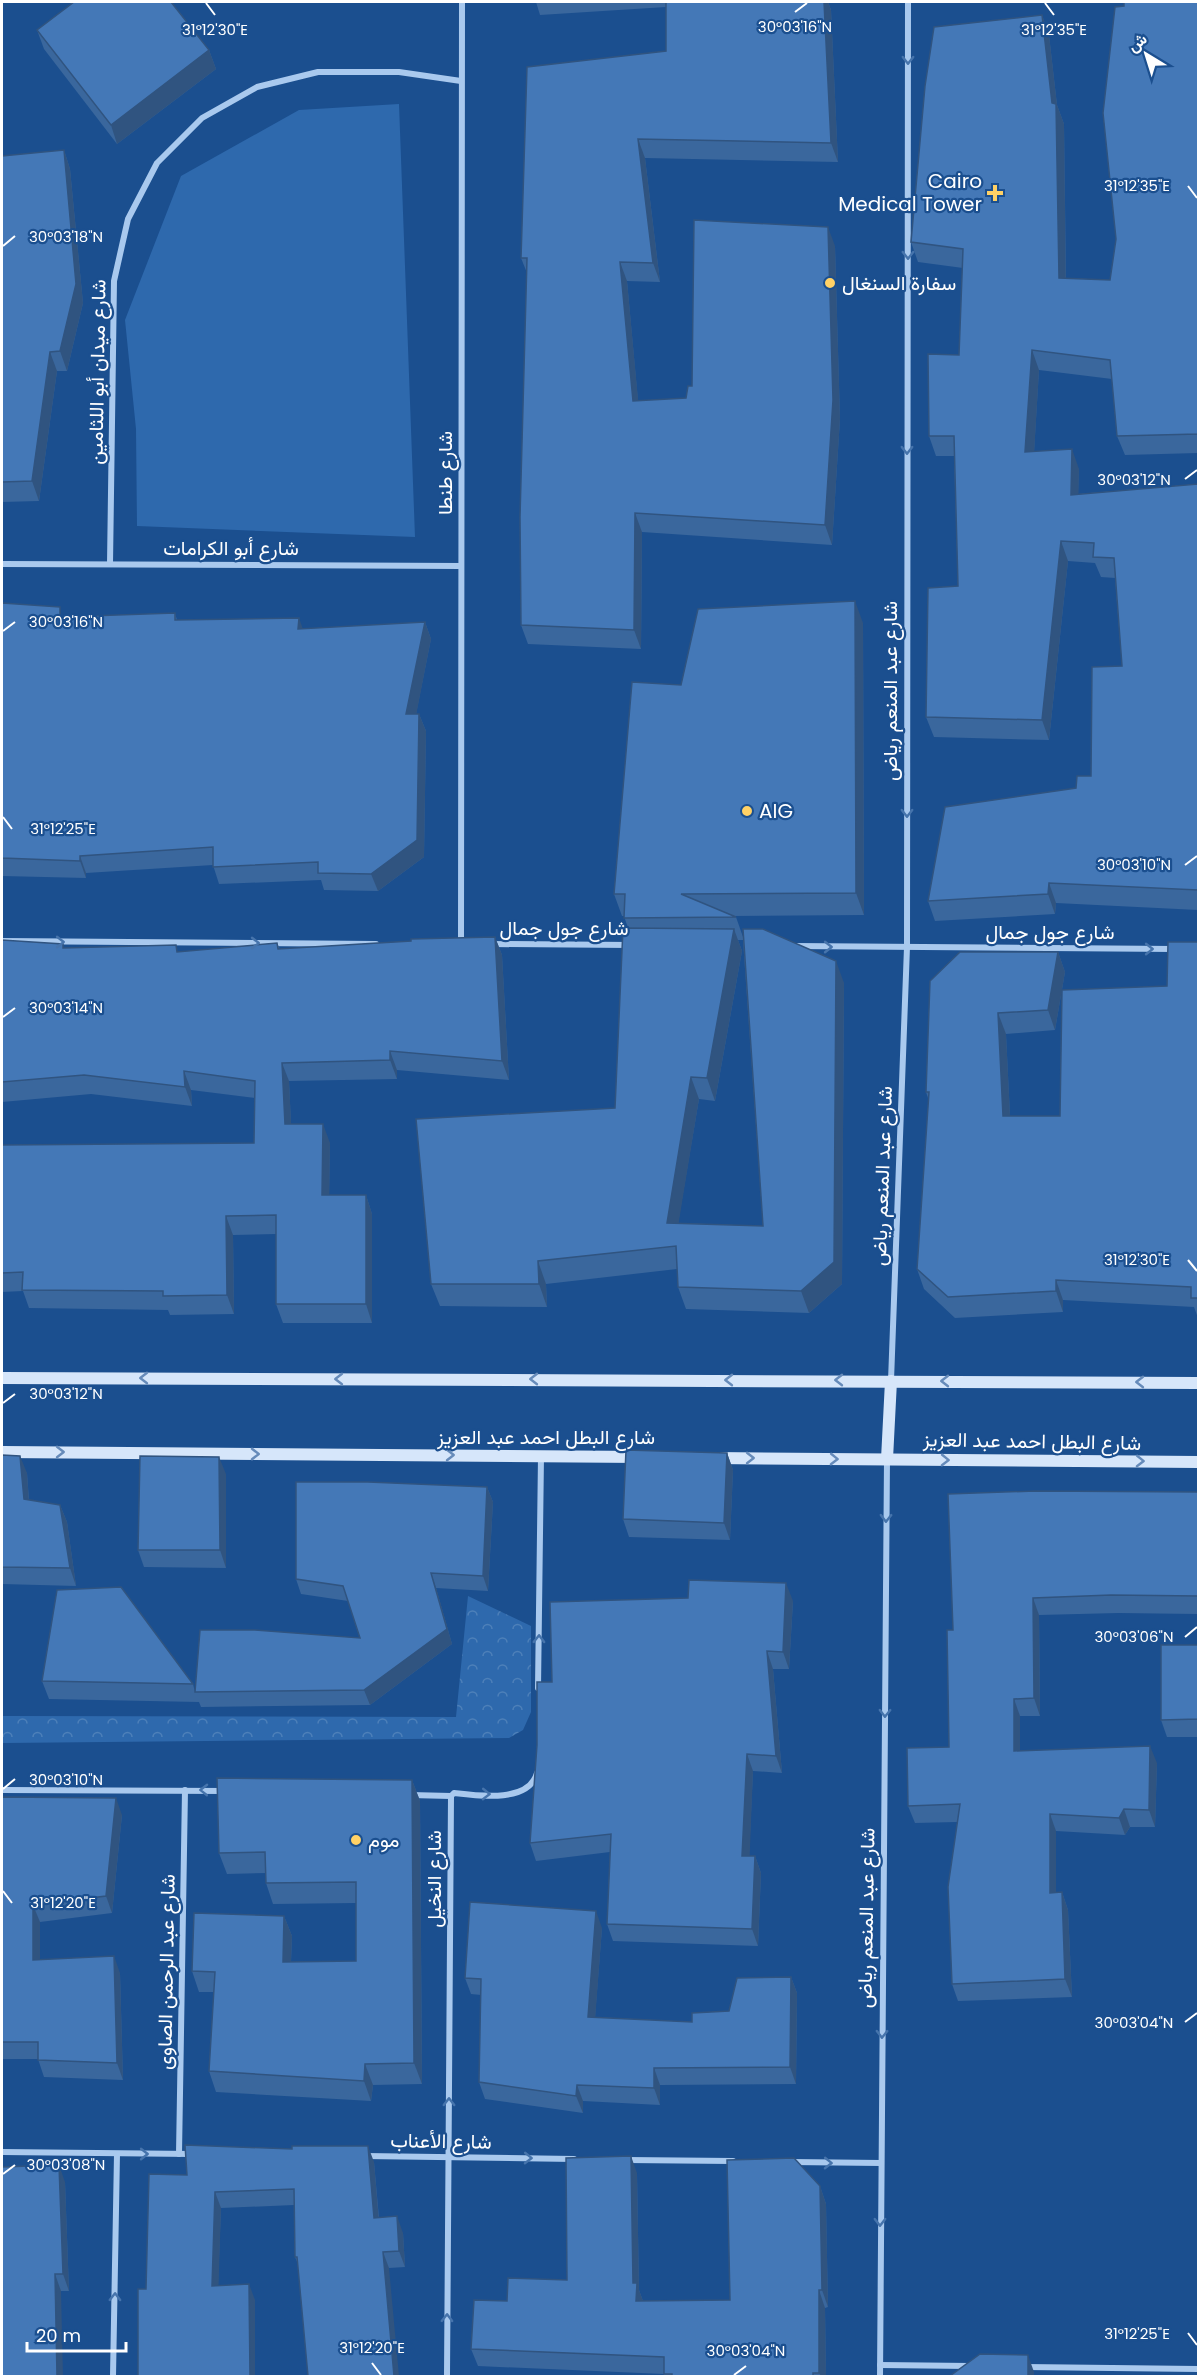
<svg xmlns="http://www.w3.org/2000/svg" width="1200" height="2378" font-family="Poppins,Vazirmatn,sans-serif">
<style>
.green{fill:#2e69ad}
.park{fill:url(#park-crowns)}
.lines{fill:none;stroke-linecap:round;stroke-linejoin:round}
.minor{stroke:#a9c9ee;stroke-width:6}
.secondary{stroke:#d6e6fa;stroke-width:12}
.wall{fill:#3a679d;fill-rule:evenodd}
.shaded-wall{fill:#305480}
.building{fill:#4478b7;stroke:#305480;stroke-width:1.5}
.oneway{stroke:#4674ac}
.oneway2{stroke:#668bba}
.ticks{fill:none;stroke:#fff;stroke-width:2}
.poi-dot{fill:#ffd166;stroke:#1b4f8f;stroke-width:2}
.labels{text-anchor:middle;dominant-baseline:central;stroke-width:4.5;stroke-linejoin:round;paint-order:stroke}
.poi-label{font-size:20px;fill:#fff;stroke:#1b4f8f;text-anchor:start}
.street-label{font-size:20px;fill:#fff;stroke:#1b4f8f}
.ticks-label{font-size:15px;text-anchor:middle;fill:#fff;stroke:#1b4f8f;stroke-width:4.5;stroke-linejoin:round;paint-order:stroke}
</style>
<defs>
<pattern id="park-crowns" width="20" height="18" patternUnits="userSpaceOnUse" patternTransform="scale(1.5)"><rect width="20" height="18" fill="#2e69ad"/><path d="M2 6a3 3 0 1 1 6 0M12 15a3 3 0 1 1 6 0" fill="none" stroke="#4d80b9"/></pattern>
</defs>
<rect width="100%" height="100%" fill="#1b4f8f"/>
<path class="green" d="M399,104l16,433 -278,-11 -1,-97 -11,-109 56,-144 118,-66z"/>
<path class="park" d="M468,1596l63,30v86l-8,18 -14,8 -507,5v-27l454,1z"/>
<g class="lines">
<g class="minor">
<path d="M2,564l459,2"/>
<path d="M110,564l4,-283 14,-62 29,-56 45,-45 55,-31 61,-15h81l62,9"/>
<path d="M2,941l374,3"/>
<path d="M461,943l1,-941"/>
<path d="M491,944l140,1"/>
<path d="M794,946l380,3"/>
<path d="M891,1381l16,-434 1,-945"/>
<path d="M538,1688l3,-232"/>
<path d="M2,1790l224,1"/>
<path d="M410,1795l41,1"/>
<path d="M2,2152l191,2"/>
<path d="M179,2154l6,-364"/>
<path d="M365,2156l209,3"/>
<path d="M626,2160l107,1"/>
<path d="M791,2162l90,1"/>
<path d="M880,2365l90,1"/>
<path d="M1025,2367l173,2"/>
<path d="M113,2376l4,-222"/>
<path d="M447,2376l4,-580 3,-3c25,3 75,10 83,-20"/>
<path d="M880,2376l7,-917"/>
</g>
<g class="secondary">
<path d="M2,1378l1196,5"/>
<path d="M2,1452l640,5"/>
<path d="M714,1458l484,4"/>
<path d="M887,1459l4,-78"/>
</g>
</g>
<g class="wall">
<path d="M536,2h292l3,8 7,152 -193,-4 15,124 -33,-1 11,120 48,-3 6,-12 143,-140 5,173 -8,126 -190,-13 -1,117 -113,-5 -7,-19 6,-352 -6,-15 145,-207v-44l-126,8z"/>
<path d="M1198,2v451l-73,2 -8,-19 -5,-57 -73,-9 -5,82 45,17 -1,25 120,-10v426l-142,-7 -1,11 -120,7 -7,-20 148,-113 15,-12 31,-110 -7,-88 -14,-1 -6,-14 -27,-2 -19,179 -115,-3 -8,-20 32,-131 -4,-130h-18l-7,-20 30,-81 4,-87 -45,-6 -7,-20 131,-227 7,20 8,70 7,19 2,154 44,2z"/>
<path d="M37,30l172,20 7,19 -99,75 -73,-95z"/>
<path d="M64,150l6,19 13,134 -16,68h-10l-18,130 -37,1v-346z"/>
<path d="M2,603l61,14 112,-4 2,7 126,9 122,-7 6,17 -15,75h3l7,17 -2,126 -46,34 -54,-1 -3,-10 -102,4 -6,-19 -127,8v5l-84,-2z"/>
<path d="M863,623l1,292 -132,1 4,1 7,20 101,46 -2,301 -33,29 -123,-4 -8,-22 -1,-18 -131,15 1,23 -107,-1 -9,-22 184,-176 13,-180 -4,-12h-2l-8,-22 67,-209zM738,940h5l20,286 -85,-3 21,-124 16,2 27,-150z"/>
<path d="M495,937l7,18 7,125 -112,-10v9l-108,2 2,43 39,19 -1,52h37l6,19v109h-89l-7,-19v-70l-43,1 1,79 -64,1 -2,-5 -139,-2 -6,-17 -21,1v-147l252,-2 1,-45 -64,-8 1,16 -101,-12 -89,8v-162l62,8 115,4 98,-9 3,6z"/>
<path d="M1198,942v376l-4,-11 -131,-7v12l-108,6 -31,-29 -7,-20 12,-168 -3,-9 4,-111 128,-29 7,20 -10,58 -49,4 4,82h50l107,-130z"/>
<path d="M727,1453l6,17 -3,70 -101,-3 -6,-18z"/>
<path d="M2,1455l25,18 2,27 31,5 7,17 9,64 -74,-2z"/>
<path d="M226,1474v94l-82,-1 -6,-17z"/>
<path d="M487,1487l6,15 -5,89 -52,-3 16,56 -82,61 -169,2 -2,-5 -150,-3 -7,-18 151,3 2,8 165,-54 -12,-37 -47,-7 -5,-15z"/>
<path d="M1198,1492v122l-80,-1 -79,2 1,101h-20v35l137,12 -2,64h-25l-5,8 -69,-4v61h6l6,18 4,87 -114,4 -6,-17 5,-162 -42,1 -7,-17 41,-59 4,-117z"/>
<path d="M793,1601l-4,68h-16l9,104 -29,-2 -4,85h6l6,17 -3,73 -145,-5 -6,-17 3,-72 -74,9 -6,-18 7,-98 15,-63z"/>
<path d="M1198,1645v92h-31l-6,-17z"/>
<path d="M412,1780l8,21 2,283 -49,1 -2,16 -155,-9 -7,-21 5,-79h-15l-7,-21 92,-55 8,20 -1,26 65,-1v-58l-83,1 -7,-21v-10l-39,1 -8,-21z"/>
<path d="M2,1797l120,18 -10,98 -72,9v37l80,14 3,107 -79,-3 -6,-18h-36z"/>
<path d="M602,1928l-7,89 97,5 37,-11 62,-34 6,16 -1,91 -136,1v20l-77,-4v12l-98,-14 -6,-17 2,-87 -10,-1 -6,-16z"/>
<path d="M374,2162l5,56 24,15 2,34 -16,1 -91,-4 -3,-7 -1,-52 -73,3 -3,77 37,15 -109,-11 41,-114z"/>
<path d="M637,2173l2,117 4,11 87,-1 90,-114 6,18 2,103 -3,1 1,68h-162v-2l-186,-8 -7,-17 36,-48 60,-21z"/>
<path d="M65,2182l4,109h-8l-59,85z"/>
</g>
<g class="shaded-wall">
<path d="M824,2h4l3,8 7,152 -7,-19z"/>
<path d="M1042,15l7,20 8,70 7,19 2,174 -7,-20 -7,-175z"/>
<path d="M209,50l7,19 -99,75 -6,-19z"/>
<path d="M638,139l7,19 15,124 -7,-19z"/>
<path d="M64,150l6,19 13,134 -16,68 -7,-20z"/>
<path d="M828,227l7,19 5,173 -8,126 -7,-20z"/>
<path d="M620,262l7,19 13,139 -7,-19z"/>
<path d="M1032,350l7,20 -6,102 -8,-20z"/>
<path d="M50,352l7,19 -18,130 -7,-20z"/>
<path d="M1072,449l7,20 -1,46 -7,-20z"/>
<path d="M635,513l7,19 -1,117 -7,-19z"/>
<path d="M1061,541l7,20 -19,179 -7,-20z"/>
<path d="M855,601l8,22 1,292 -8,-22z"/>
<path d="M299,618l6,17 -7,-6z"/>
<path d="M425,622l6,17 -18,92 -7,-17z"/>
<path d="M419,714l7,17 -2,126 -46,34 -7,-17z"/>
<path d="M80,856l6,17v5l-6,-17z"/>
<path d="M1049,883l7,20 -1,11 -7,-20z"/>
<path d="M734,929l8,22 -27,150 -8,-23z"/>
<path d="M495,937l7,18 7,125 -7,-19z"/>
<path d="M1058,952l7,20 -10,58 -7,-20z"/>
<path d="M836,961l8,22 -2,301 -33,29 -8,-22z"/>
<path d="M998,1013l8,21 5,102 -8,-20z"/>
<path d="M390,1051l7,19v9l-7,-19z"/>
<path d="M282,1063l7,18 3,61 -7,-18z"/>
<path d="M184,1071l7,19 1,16 -7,-19z"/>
<path d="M691,1077l8,22 -24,146 -8,-22z"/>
<path d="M323,1124l7,19 -1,71 -7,-19z"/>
<path d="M366,1195l6,19v109l-6,-19z"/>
<path d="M226,1216l7,19 1,79 -7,-19z"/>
<path d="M538,1261l8,23 1,23 -8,-23z"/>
<path d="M1056,1280l7,20v12l-7,-21z"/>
<path d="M727,1453l6,17 -3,70 -6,-17z"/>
<path d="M20,1456l7,17 3,44 -6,-18z"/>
<path d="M219,1457l7,17v94l-6,-18z"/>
<path d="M487,1487l6,15 -5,89 -5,-15z"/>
<path d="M60,1505l7,17 9,64 -6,-18z"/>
<path d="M431,1573l5,15 16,56 -82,61 -6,-15z"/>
<path d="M786,1583l7,18 -4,68 -6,-17z"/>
<path d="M1033,1598l6,17 1,101 -6,-18z"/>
<path d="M767,1651l6,18 9,104 -6,-17z"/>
<path d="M1014,1699l6,17v52l-6,-17z"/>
<path d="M1150,1746l7,17 -2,64 -6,-17z"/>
<path d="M747,1754l6,17 -4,102 -7,-17z"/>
<path d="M412,1780l8,21 2,283 -8,-21z"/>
<path d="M116,1798l6,17 -10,98 -6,-17z"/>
<path d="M1124,1809l6,18 -5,8 -6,-17z"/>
<path d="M1050,1814l6,17v79l-6,-17z"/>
<path d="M755,1856l6,17 -3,73 -6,-17z"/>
<path d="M1062,1892l6,18 4,87 -7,-18z"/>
<path d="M33,1905l7,17v55l-7,-17z"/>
<path d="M596,1911l6,17 -8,106 -6,-17z"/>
<path d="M284,1916l8,20 -2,47 -7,-21z"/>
<path d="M114,1956l6,17 3,107 -6,-17z"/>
<path d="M791,1977l6,16 -1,91 -6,-17z"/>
<path d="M365,2064l8,21 -2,16 -7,-20z"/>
<path d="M654,2068l6,17v20l-6,-17z"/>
<path d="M577,2085l6,16v12l-7,-17z"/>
<path d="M368,2146l6,16 6,72 -6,-16z"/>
<path d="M631,2156l6,17 2,117 4,11 -1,18 -6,-18 -3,-18z"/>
<path d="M59,2165l6,17 4,109 -6,-17z"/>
<path d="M820,2186l6,18 2,103 -6,-17z"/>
<path d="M215,2192l6,16 -3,94 -6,-16z"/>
<path d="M397,2216l6,17 2,34 -6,-16z"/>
<path d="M383,2252l6,16 10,108h-5z"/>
<path d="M55,2274l6,17 2,85h-6z"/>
<path d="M249,2284l6,16v76h-5z"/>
<path d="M819,2290l6,18 1,68h-5l-2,-3z"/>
<path d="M1028,2355l6,17v4h-6z"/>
</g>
<g class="building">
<path d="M74,2h97l38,48 -98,75 -74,-95z"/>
<path d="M666,2h158l7,141 -193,-4 15,124 -33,-1 13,139 53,-3 2,-12h4l2,-166 134,7 5,173 -8,125 -190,-12 -1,117 -113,-5 -1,-108 7,-259h-6l6,-191 139,-16z"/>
<path d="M1124,2h74v432l-81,2 -7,-76 -78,-10 -7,102 47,-3 -1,46 127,-11v406l-149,-7 -1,11 -120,7 17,-94 131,-19 1,-12h14l1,-109 30,-1 -8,-108 -21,-1 1,-14 -33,-2 -19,179 -116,-3 2,-129 30,-2 -4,-150h-25l-1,-82 31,1 4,-106 -52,-7 14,-156 9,-59 108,-12 10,88 4,1 3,174 51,2 6,-41 -13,-126 12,-106 9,-1z"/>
<path d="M64,150l12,134 -16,67 -10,1 -18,129 -30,1v-326z"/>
<path d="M855,601l1,292 -175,1 55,23 -112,1 1,-24h-11l18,-212 49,3 17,-76z"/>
<path d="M2,603l58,4v10l115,-4v7l124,-2 -1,11 127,-7 -19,92h13l-2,126 -46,34 -53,-1v-11l-105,5v-20l-133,9v5l-78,-3z"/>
<path d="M623,928l111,1 -27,149 -16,-1 -24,146 96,3 -20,-297h20l73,32 -2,301 -33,29 -123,-4 -2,-41 -138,15 1,23h-108l-15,-165 199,-11z"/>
<path d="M495,937l7,124 -112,-10v9l-108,3 3,61h38l-1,71h44v109h-90v-89l-50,1 1,79 -64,1v-5l-141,-1 1,-18 -21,1v-128l252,-2 1,-62 -71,-10 1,16 -101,-12 -82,7v-142l61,4v4l113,-3 1,7 100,-9 1,6 133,-8v-2z"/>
<path d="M1168,942h30v356h-7v-11l-135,-7v11l-108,6 -31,-28 12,-177h-3l4,-111 30,-29h98l-10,58 -50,3 5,103h57l2,-126 105,-4z"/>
<path d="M626,1450l101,3 -3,70 -101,-4z"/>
<path d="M2,1455l18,1 4,43 36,6 10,63 -68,-1z"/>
<path d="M140,1456l79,1 1,93h-82z"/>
<path d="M296,1482h72l119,5 -4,89 -52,-3 16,56 -83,61 -169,2 5,-62h55l105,8 -17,-52 -47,-7z"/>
<path d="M1035,1491l163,1v104l-87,-1 -78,3 1,100 -20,1v52l136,-5 -1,64 -25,-1 -5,9 -69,-4v79l12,-1 3,87 -113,5 -4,-97 12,-83 -52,2 -1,-58 42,-1 -2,-117h6l-5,-136z"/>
<path d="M689,1580l97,3 -3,69 -16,-1 9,105 -29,-2 -5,102h13l-3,73 -145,-5 4,-90 -81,9 7,-98v-63h15l-2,-80 138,-4z"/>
<path d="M121,1587l72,97 -151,-3 15,-91z"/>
<path d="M1161,1645h37v74l-37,1z"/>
<path d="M217,1778l195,2 2,283 -49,1 -1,17 -155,-10 6,-99 -23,-1 2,-58 90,3 -1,46 73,-1v-79l-90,1 -1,-31 -46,1z"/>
<path d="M2,1797l114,1 -10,98 -73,9v55l81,-4 3,107 -79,-3v-18h-36z"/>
<path d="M470,1902l126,9 -8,106 104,5v-9l37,-2 8,-33 54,-1 -1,90 -136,1v20l-77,-3 -1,11 -97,-14 2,-103 -16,-1z"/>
<path d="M185,2145l107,4v-3h76l6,72 23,-2 2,35 -16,1 11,124h-86l-11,-119h-2l-1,-68 -79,3 -3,94 37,-2 1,92h-112v-87h8l3,-115 38,1z"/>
<path d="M631,2156l2,127h4l-1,18 94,-1 -3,-140 67,-2 26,28 2,104h-3v83h-6v3h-141v-2h-8v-17l-193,-8 3,-49 33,1 1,-23 59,2 -1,-122z"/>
<path d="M59,2165l4,109h-8l2,102h-55v-209z"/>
<path d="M980,2354l48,1v21h-78z"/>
</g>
<defs><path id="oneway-chevron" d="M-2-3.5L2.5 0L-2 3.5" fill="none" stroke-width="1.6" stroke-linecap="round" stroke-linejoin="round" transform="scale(1.5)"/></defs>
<g class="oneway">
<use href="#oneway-chevron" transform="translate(908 60) rotate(90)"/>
<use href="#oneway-chevron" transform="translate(908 255) rotate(90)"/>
<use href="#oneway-chevron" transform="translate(907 450) rotate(90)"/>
<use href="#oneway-chevron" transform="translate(907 813) rotate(90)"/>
<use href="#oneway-chevron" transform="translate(60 942)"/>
<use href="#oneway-chevron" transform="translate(255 943)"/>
<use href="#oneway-chevron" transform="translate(828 947)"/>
<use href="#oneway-chevron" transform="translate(1149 949)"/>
<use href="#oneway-chevron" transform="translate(886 1518) rotate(91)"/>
<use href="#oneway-chevron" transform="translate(539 1639) rotate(-89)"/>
<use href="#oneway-chevron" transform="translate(885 1713) rotate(91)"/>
<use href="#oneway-chevron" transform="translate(204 1790) rotate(-179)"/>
<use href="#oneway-chevron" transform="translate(486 1794) rotate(1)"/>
<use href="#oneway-chevron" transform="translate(882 2034) rotate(91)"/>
<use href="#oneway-chevron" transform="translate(449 2102) rotate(-90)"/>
<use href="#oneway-chevron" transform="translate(144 2154)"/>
<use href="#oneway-chevron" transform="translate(528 2158) rotate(1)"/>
<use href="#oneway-chevron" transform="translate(828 2163) rotate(1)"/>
<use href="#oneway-chevron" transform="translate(880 2222) rotate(90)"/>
<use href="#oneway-chevron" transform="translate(115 2297) rotate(-89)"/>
<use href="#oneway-chevron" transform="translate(447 2318) rotate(-89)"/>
</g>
<g class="oneway2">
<use href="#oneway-chevron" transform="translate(144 1378) rotate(-180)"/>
<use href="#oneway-chevron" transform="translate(339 1379) rotate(-180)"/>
<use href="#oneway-chevron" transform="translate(534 1379) rotate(-180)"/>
<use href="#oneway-chevron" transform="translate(729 1380) rotate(-180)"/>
<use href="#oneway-chevron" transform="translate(839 1380) rotate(-180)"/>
<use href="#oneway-chevron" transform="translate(945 1381) rotate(-180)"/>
<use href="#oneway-chevron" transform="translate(1140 1382) rotate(-180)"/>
<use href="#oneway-chevron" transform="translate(60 1452)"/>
<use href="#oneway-chevron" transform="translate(255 1454)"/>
<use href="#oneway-chevron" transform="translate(450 1455)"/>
<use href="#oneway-chevron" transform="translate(750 1458)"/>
<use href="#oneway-chevron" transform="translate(834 1459) rotate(1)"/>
<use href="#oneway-chevron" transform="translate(945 1460) rotate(1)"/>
<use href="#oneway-chevron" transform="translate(1140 1461) rotate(1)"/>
</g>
<path class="ticks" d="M206,3l9,12M1045,3l9,12M795,12l12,-9M1188,186l9,12M3,246l12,-10M1185,479l12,-9M3,631l12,-9M3,817l9,12M1185,865l12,-9M3,1017l12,-9M1188,1260l9,11M3,1403l12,-9M1185,1637l12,-10M3,1789l12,-10M3,1891l9,12M1185,2022l12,-9M3,2174l12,-9M1188,2333l9,12M372,2363l9,12M734,2375l12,-9"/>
<g class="poi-dot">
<path d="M992 184h6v6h6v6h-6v6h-6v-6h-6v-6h6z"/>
<circle cx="830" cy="283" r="6"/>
<circle cx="747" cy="811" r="6"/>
<circle cx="356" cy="1840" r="6"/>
</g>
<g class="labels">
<g class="poi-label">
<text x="982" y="181" text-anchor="end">Cairo<tspan x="982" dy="23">Medical Tower</tspan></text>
<text x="842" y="283">سفارة السنغال</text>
<text x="759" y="811">AIG</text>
<text x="368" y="1840">موم</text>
</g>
<g class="street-label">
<text transform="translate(97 372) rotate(-89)">شارع ميدان أبو اللثامين</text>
<text transform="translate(445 473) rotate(-90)">شارع طنطا</text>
<text x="231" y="548">شارع أبو الكرامات</text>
<text transform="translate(890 691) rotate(-90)">شارع عبد المنعم رياض</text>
<text x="564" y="928">شارع جول جمال</text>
<text x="1050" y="932">شارع جول جمال</text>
<text transform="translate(882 1176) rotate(-88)">شارع عبد المنعم رياض</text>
<text x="546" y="1437">شارع البطل احمد عبد العزيز</text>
<text transform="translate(1032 1441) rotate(1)">شارع البطل احمد عبد العزيز</text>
<text transform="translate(434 1879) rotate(-90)">شارع النخيل</text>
<text transform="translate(866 1918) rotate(-89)">شارع عبد المنعم رياض</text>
<text transform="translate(166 1972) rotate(-89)">شارع عبد الرحمن الصاوى</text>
<text transform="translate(441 2141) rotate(1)">شارع الأعناب</text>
</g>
</g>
<g class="ticks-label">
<text x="795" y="32">30°03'16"N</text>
<text x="1054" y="35">31°12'35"E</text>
<text x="215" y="35">31°12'30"E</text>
<text x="1137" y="191">31°12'35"E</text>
<text x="66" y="242">30°03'18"N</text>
<text x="1134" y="485">30°03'12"N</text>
<text x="66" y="627">30°03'16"N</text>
<text x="63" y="834">31°12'25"E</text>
<text x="1134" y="870">30°03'10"N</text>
<text x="66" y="1013">30°03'14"N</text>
<text x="1137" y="1265">31°12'30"E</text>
<text x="66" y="1399">30°03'12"N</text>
<text x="1134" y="1642">30°03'06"N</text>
<text x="66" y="1785">30°03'10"N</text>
<text x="63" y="1908">31°12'20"E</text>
<text x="1134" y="2028">30°03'04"N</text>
<text x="66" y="2170">30°03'08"N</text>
<text x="1137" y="2339">31°12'25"E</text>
<text x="372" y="2353">31°12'20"E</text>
<text x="746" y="2356">30°03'04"N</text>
</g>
<rect width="1200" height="2378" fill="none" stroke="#ffffff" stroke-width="6"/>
<g transform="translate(1146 54) rotate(322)" stroke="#1b4f8f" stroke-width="4.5" paint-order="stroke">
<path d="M0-4.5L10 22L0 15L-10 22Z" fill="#ffffff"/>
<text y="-9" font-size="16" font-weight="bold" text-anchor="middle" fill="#ffffff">ش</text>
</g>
<path d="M27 2342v9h99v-9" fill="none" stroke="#ffffff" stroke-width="3"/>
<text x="36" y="2342" font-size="18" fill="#ffffff" stroke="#1b4f8f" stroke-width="4.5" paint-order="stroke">20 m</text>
</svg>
